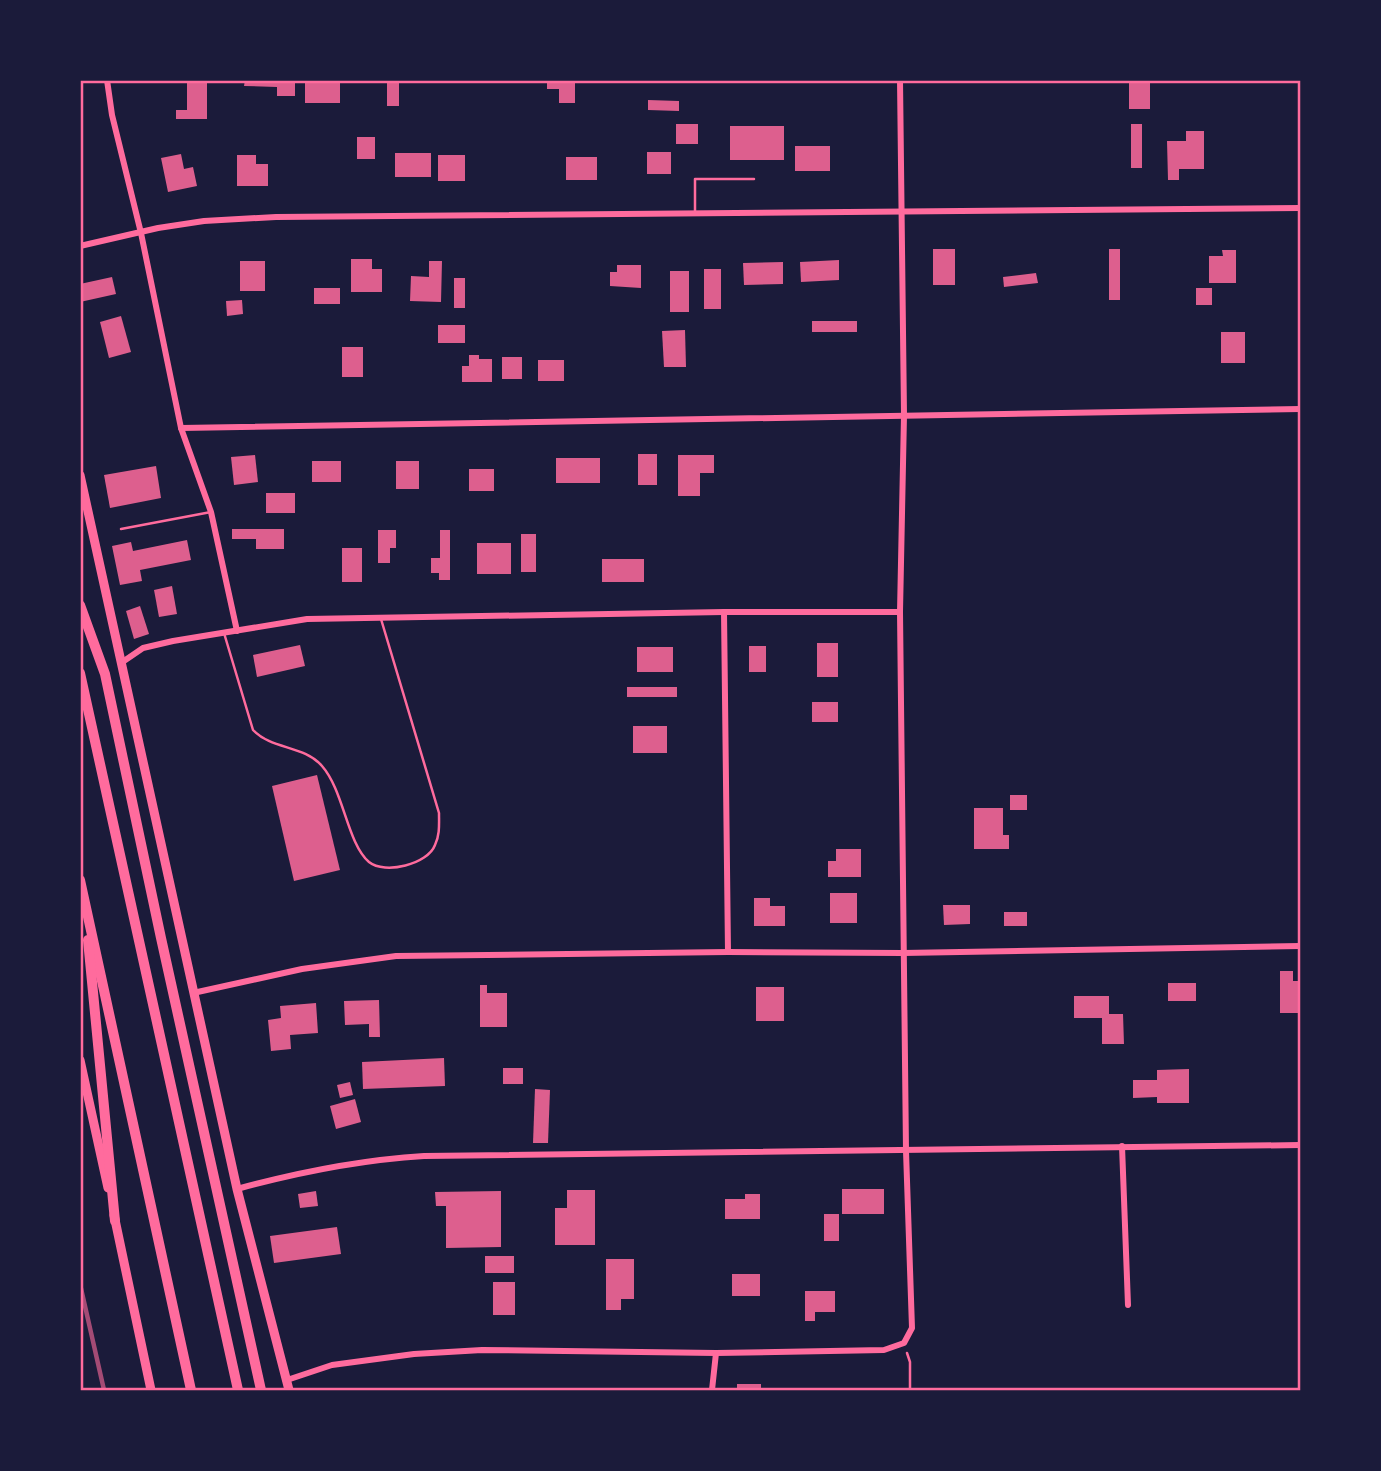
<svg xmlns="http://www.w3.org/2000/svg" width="1381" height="1471" font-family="'DejaVu Sans',sans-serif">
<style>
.building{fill:#dd5f8e}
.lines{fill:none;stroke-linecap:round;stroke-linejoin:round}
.path{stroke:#ff6b9d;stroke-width:2.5}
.service{stroke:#ff6b9d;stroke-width:2.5}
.minor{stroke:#ff6b9d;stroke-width:6}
.secondary{stroke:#ff6b9d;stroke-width:9}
.motorway{stroke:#ff6b9d;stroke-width:10}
.rail{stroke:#a44b75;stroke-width:4.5}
.neatline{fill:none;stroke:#ff6b9d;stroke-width:2.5}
</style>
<rect width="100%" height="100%" fill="#1b1b3a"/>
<g class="building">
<path d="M187,80h20v39h-31v-9h11z"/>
<path d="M245,80h50v16h-18v-9l-33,-1z"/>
<path d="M305,80l35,2v21h-35z"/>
<rect x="387" y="80" width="12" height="26"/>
<path d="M547,80h28v23h-16v-14h-12z"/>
<rect x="1129" y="80" width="21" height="29"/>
<path d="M648,100l31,1v10l-31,-1z"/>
<rect x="676" y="124" width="22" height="20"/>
<rect x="1131" y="124" width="11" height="44"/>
<rect x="730" y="126" width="54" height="34"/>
<path d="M1186,131h18v38h-25v11h-11l-1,-39h19z"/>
<rect x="357" y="137" width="18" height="22"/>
<rect x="795" y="146" width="35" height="25"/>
<rect x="647" y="152" width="24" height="22"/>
<rect x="395" y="153" width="36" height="24"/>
<path d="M181,154l3,15 9,-2 4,19 -29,6 -7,-34z"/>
<path d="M237,155h19v9h12v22h-31z"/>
<rect x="438" y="155" width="27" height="26"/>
<rect x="566" y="157" width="31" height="23"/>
<rect x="933" y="249" width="22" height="36"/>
<rect x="1109" y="249" width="11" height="51"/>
<path d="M1222,250h14v33h-27v-27h14z"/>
<path d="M351,259h21v10h10v23h-31z"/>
<path d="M839,260v20l-38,2 -1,-20z"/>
<rect x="240" y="261" width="25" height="30"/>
<path d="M429,261h13l-1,41 -31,-1 1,-25 18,1z"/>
<path d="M783,262v22l-39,1 -1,-22z"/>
<path d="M617,265h24v23l-31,-2v-14h7z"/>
<rect x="704" y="269" width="17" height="40"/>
<rect x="670" y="271" width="19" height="41"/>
<path d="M1036,273l2,10 -34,4 -1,-10z"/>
<path d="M112,277l4,17 -36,8v-18z"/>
<rect x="454" y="278" width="11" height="30"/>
<rect x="314" y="288" width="26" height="16"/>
<rect x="1196" y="288" width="16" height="17"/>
<path d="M242,300l1,14 -16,2 -1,-15z"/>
<path d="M121,316l10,36 -22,6 -9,-36z"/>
<rect x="812" y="321" width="45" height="11"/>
<rect x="438" y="325" width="27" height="18"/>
<path d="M685,330l1,37h-22l-2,-36z"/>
<rect x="1221" y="332" width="24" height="31"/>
<rect x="342" y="347" width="21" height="30"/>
<path d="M469,355h10v4h13v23h-30v-16h7z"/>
<rect x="502" y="357" width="20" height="22"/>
<rect x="538" y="360" width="26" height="21"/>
<rect x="638" y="454" width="19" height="31"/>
<path d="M255,455l3,27 -24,3 -3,-28z"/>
<path d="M678,455h36v18h-14v23h-22z"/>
<rect x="556" y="458" width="44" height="25"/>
<rect x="312" y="461" width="29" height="21"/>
<rect x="396" y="461" width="23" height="28"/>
<path d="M156,466l5,32 -51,10 -6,-33z"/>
<rect x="469" y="469" width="25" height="22"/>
<rect x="266" y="493" width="29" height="20"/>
<path d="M232,529h52v20h-28v-10h-24z"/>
<path d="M378,530h18v18h-6v15h-12z"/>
<path d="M440,530h10v50h-11v-7h-8v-15h9z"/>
<rect x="521" y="534" width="15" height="38"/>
<path d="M187,540l4,20 -51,10 2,11 -22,4 -8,-39 19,-4 2,9z"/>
<rect x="477" y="543" width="34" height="31"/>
<rect x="342" y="548" width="20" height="34"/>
<rect x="602" y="559" width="42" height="23"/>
<path d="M172,586l5,28 -18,3 -5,-27z"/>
<path d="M140,606l9,28 -15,5 -8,-28z"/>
<rect x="817" y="643" width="21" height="34"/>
<path d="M300,645l5,21 -48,11 -4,-22z"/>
<rect x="749" y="646" width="17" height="26"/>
<rect x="637" y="647" width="36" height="25"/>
<rect x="627" y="687" width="50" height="10"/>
<rect x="812" y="702" width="26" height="20"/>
<rect x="633" y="726" width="34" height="27"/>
<path d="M317,775l23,95 -46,11 -22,-95z"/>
<rect x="1010" y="795" width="17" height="15"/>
<path d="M974,808h29v27h6v14h-35z"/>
<path d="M836,849h25v28h-33v-16h8z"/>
<rect x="830" y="893" width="27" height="30"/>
<path d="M754,898h16v8h15v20h-31z"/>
<path d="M943,905h27v19l-26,1z"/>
<rect x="1004" y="912" width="23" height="14"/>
<path d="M1280,971h13v10h7v32h-20z"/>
<rect x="1168" y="983" width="28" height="18"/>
<path d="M480,985h7v8h20v34h-27z"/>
<rect x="756" y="987" width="28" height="34"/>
<path d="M1074,996h35v18h14l1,30h-22v-26h-28z"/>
<path d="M379,1000l1,37h-11v-13l-24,1 -1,-24z"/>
<path d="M316,1003l2,30 -28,2 1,14 -20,2 -3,-31 13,-2 -1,-12z"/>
<path d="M444,1058l1,28 -82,3 -1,-27z"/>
<rect x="503" y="1068" width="20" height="16"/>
<path d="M1189,1069v34h-32v-6l-24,1v-18h24v-10z"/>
<path d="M350,1082l3,13 -13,3 -3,-13z"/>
<path d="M535,1089l15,1 -2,53h-15z"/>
<path d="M355,1099l6,23 -25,7 -6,-23z"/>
<rect x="842" y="1189" width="42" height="25"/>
<path d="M567,1190h28v55h-40v-37h12z"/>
<path d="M316,1191l2,15 -18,2 -2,-14z"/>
<path d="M501,1191v56l-55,1v-42h-10l-1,-14z"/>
<path d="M745,1194h15v25h-35v-20h20z"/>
<rect x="824" y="1214" width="15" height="27"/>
<path d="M337,1227l4,27 -67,9 -4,-27z"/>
<rect x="485" y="1256" width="29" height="17"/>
<path d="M606,1259h28v40h-13v11h-15z"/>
<rect x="732" y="1274" width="28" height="22"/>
<rect x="493" y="1282" width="22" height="33"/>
<path d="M805,1291h30v21h-20v9h-10z"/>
<rect x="737" y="1384" width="24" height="6"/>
</g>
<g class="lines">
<path class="path" d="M907,1353l3,9v28"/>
<g class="service">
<path d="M695,211v-32h59"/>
<path d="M121,529l90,-17"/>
<path d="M224,633l29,97c19,20 51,15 69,36 22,25 25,77 47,96 16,13 59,2 66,-17 5,-10 4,-21 4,-32l-58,-194"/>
</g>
<g class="minor">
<path d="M107,80l5,35 29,118 40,195 30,84 26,119"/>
<path d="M80,246l78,-18 46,-7 72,-4 1024,-9"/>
<path d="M181,428l1119,-19"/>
<path d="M724,612l4,340"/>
<path d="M121,663l22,-15 30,-7 134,-22 417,-7h176"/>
<path d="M193,993l109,-24 94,-13 332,-4 175,1 397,-7"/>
<path d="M1122,1146l6,159"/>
<path d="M237,1189c62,-17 123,-29 187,-33l876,-11"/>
<path d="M287,1380l45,-15 82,-11 68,-4 234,3 168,-3 20,-7 8,-15 -6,-177 -6,-539 4,-197 -4,-335"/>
<path d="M712,1390l4,-37"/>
</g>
<g class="secondary">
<path d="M80,475l157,714 52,201"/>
<path d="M80,1060l28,128"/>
<path d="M114,1215l37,175"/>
</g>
<g class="motorway">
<path d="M80,605l25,69 56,264 100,452"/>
<path d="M80,673l158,717"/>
<path d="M80,880l111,510"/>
<path d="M88,940l27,281"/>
</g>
<path class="rail" d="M80,1284l24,106"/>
</g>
<rect width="1381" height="1471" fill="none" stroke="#1b1b3a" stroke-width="164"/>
<rect x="82" y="82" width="1217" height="1307" class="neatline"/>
</svg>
